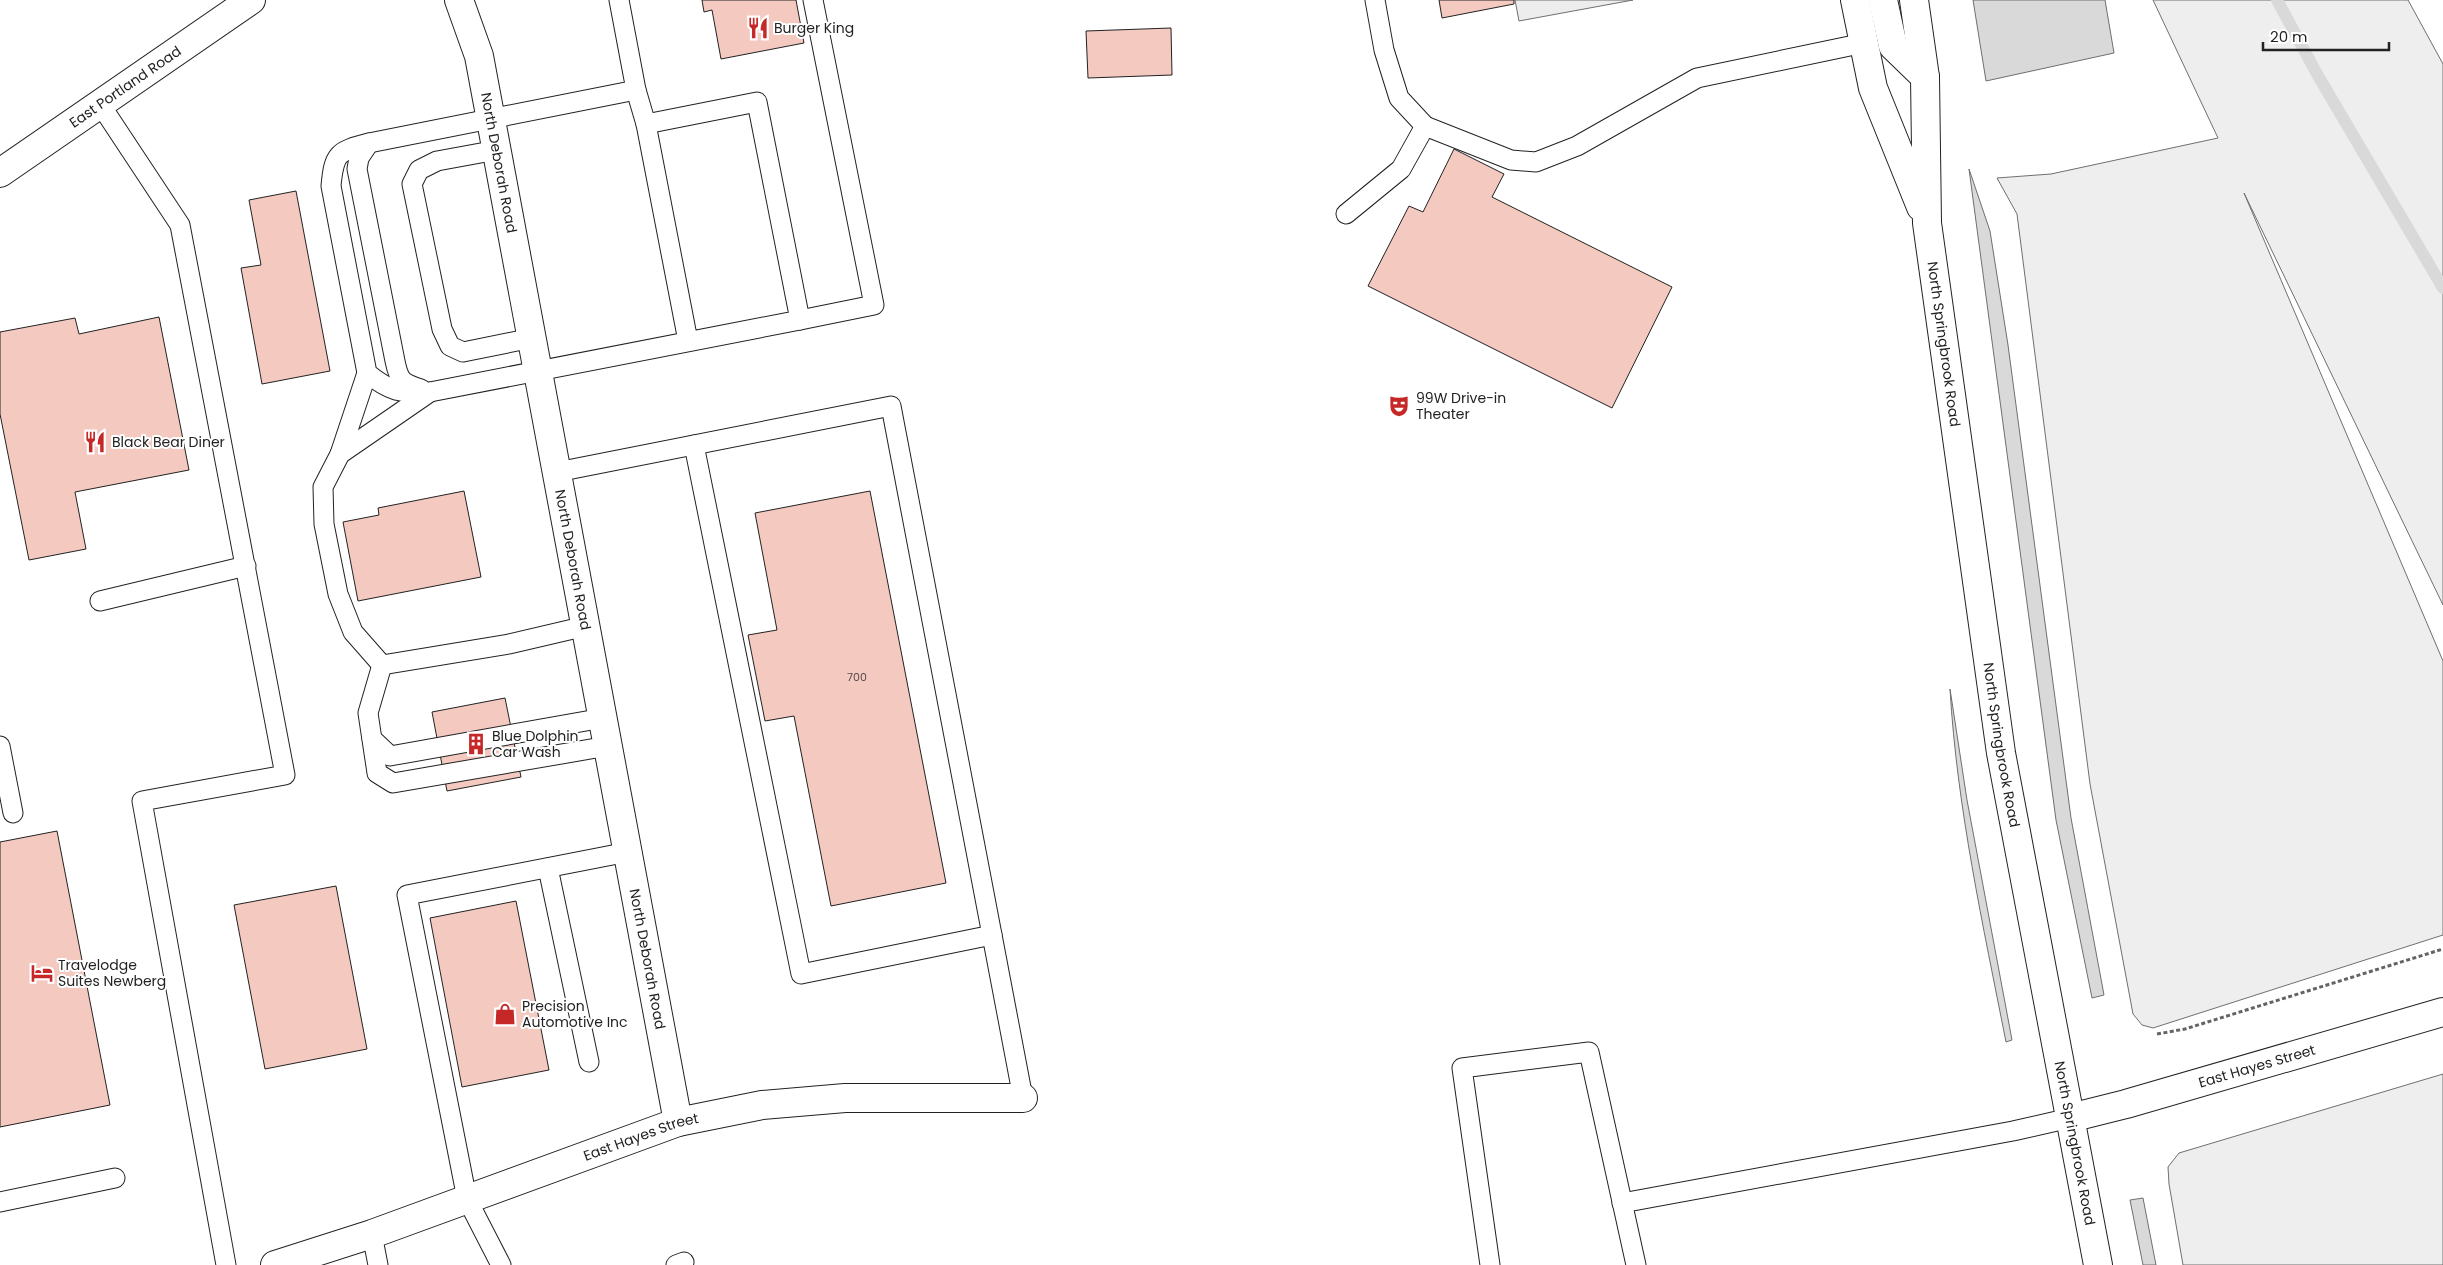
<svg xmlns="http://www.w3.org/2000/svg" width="2443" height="1265" font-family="Poppins,sans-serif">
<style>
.green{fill:#eee;stroke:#6f6f6f}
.parking{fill:#ededed;stroke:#6f6f6f}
.water{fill:#d9d9d9;stroke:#6f6f6f}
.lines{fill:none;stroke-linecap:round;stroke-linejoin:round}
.stream{stroke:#d9d9d9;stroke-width:12}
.building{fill:#f3c9c0;stroke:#222}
.service-casing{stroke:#222;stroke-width:21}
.minor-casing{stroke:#222;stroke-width:30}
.tertiary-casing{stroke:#222;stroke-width:30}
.primary-casing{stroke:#222;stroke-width:30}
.trunk-casing{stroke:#222;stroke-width:30}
.path{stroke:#646464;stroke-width:3;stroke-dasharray:4 2.5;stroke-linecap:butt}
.service{stroke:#fff;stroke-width:19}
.minor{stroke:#fff;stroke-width:28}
.tertiary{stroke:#fff;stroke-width:28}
.primary{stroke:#fff;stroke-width:28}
.trunk{stroke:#fff;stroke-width:28}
.labels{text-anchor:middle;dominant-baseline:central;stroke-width:4;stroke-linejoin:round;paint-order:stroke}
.number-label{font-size:11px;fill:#564c4a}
.poi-label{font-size:14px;fill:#222;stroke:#fff;text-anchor:start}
.street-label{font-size:14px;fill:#222;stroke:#fff}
</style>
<rect width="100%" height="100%" fill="#fff"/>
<g class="green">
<path d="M2153,0h255l35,64v541l-199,-412 199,468v274l-290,93 -11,-3 -9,-11 -43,-230 -73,-570 -20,-36 54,-4 167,-36z"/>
<path d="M2443,1074v191h-260l-14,-81 -1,-17 11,-14z"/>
</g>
<path class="parking" d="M1515,0h118l-114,21z"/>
<g class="water">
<path d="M1973,0h132l9,53 -128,28z"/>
<path d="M1969,169l21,62 18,114 63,473 33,177 -12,3 -36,-178z"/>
<path d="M1950,689l17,111 45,240 -6,2c-23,-117 -49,-234 -56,-353z"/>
<path d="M2143,1198l13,67h-13l-13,-65z"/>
</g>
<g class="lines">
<path class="stream" d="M2277,0l40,74 126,214"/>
</g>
<g class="building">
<path d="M702,0h94l8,43 -83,16 -9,-49 -8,2z"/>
<path d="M1439,0h75v4l-72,14z"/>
<path d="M1171,28l1,47 -84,3 -2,-47z"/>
<path d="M1454,149l50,25 -12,23 180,90 -60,121 -244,-122 41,-80 14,6z"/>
<path d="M296,191l34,180 -68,13 -21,-116 20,-3 -12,-65z"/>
<path d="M159,317l30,153 -114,22 11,57 -57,11 -29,-146v-82l75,-14 4,16z"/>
<path d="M464,491l17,86 -123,24 -15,-79 36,-7 -1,-7z"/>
<path d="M870,491l76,392 -115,23 -37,-190 -29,5 -17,-86 29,-5 -22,-117z"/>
<path d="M505,698l16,79 -74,14 -15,-79z"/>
<path d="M57,831l53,274 -110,22v-285z"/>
<path d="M336,886l31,163 -102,20 -31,-164z"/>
<path d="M516,901l33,169 -87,17 -32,-169z"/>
</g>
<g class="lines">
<g class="service-casing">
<g id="service">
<path d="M619,0l17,90 -267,53c-31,8 -35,10 -38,43l36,187c23,19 33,20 63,19l370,-72 -43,-218 -111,22 42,217"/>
<path d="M1375,0l9,50 15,48 26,28"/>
<path d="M636,90l10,34"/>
<path d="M100,104l80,121 105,550 -143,26 84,464"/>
<path d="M369,143l-10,15 -2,11 38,192c4,20 7,22 26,28"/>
<path d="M497,150l-60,11 -18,9 -7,14 30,145 8,17 13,6 69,-14"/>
<path d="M1346,214l55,-45 24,-43 86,34 25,2 41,-16 120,-68 167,-35"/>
<path d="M800,320l74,-15 -61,-305"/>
<path d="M430,392l-90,62 -17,33 1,37 14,70 15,38 29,33 127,-21 77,-18"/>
<path d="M694,445l107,529 191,-39 31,163"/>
<path d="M340,454l27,-81"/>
<path d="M557,472l334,-66 101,529"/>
<path d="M100,601l146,-35"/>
<path d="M382,665l-14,48 9,60 16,10 215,-37"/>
<path d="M372,739l18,17 213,-38"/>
<path d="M0,746l13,67"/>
<path d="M548,868l41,194"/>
<path d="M0,1202l115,-24"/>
<path d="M1622,1203l391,-72 57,-13"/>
<path d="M372,1234l6,31"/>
<path d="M501,1265l-34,-66 -60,-304 221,-43"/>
<path d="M676,1265l8,-3"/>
<path d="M1490,1265l-28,-197 127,-16 47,213"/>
</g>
</g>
<g class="minor-casing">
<g id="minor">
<path id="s1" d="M459,0l20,56 199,1066"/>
<path id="s2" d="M275,1265l97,-31 306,-112 84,-17 83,-7h178"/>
</g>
</g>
<g class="tertiary-casing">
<g id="tertiary">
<path id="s3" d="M2070,1118l56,-14 317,-92"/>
</g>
</g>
<g class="primary-casing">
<g id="primary">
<path id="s4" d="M0,173l251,-173"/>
</g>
</g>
<g class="trunk-casing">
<g id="trunk">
<path d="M1855,0l18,88 48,119"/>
<path d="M1883,0l10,46 32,31"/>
<path id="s5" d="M1914,0l11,77 2,146 74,530 97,512"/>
</g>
</g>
<path class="path" d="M2157,1034l28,-5 258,-80"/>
<use href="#service" class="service"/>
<use href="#minor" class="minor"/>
<use href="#tertiary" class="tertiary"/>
<use href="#primary" class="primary"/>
<use href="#trunk" class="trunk"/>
</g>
<defs>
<g id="restaurant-bare" transform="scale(1.725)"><path d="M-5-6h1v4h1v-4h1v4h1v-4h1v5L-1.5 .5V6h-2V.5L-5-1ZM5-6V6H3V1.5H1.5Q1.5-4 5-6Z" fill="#c62828" stroke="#fff" stroke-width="2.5" paint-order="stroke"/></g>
<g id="theatre-bare" transform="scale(1.725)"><path d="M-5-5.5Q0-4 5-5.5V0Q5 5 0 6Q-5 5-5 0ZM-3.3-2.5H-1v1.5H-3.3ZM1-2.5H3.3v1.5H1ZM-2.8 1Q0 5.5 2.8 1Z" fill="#c62828" stroke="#fff" stroke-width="2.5" paint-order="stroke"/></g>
<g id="building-bare" transform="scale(1.725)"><path d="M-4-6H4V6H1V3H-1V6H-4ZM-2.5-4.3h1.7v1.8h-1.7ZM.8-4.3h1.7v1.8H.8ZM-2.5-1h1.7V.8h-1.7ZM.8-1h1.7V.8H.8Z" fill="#c62828" stroke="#fff" stroke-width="2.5" paint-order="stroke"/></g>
<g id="hotel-bare" transform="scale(1.725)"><path d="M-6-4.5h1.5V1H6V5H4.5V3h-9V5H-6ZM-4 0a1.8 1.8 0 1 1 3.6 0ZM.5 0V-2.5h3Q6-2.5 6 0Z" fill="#c62828" stroke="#fff" stroke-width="2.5" paint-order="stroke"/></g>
<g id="shop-bare" transform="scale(1.725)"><path d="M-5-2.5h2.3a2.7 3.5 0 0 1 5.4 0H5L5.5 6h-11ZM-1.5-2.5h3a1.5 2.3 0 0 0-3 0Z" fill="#c62828" stroke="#fff" stroke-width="2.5" paint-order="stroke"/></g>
</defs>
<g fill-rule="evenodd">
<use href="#restaurant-bare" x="758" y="28"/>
<use href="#theatre-bare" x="1399" y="406"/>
<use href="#restaurant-bare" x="95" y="442"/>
<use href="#building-bare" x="476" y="744"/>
<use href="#hotel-bare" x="42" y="973"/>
<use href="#shop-bare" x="505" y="1014"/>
</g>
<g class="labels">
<g class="number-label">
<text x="857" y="677">700</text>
</g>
<g class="poi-label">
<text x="774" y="28">Burger King</text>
<text x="1416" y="398">99W Drive-in<tspan x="1416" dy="16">Theater</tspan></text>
<text x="112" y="442">Black Bear Diner</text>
<text x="492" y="736">Blue Dolphin<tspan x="492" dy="16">Car Wash</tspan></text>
<text x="58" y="965">Travelodge<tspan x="58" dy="16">Suites Newberg</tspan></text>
<text x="522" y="1006">Precision<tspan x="522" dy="16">Automotive Inc</tspan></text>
</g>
<g class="street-label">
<text stroke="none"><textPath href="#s4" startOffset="152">East Portland Road</textPath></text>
<text stroke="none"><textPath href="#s1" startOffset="168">North Deborah Road</textPath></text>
<text stroke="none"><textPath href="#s5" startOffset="346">North Springbrook Road</textPath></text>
<text stroke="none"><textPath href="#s1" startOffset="572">North Deborah Road</textPath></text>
<text stroke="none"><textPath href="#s5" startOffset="751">North Springbrook Road</textPath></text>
<text stroke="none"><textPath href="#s1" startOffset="978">North Deborah Road</textPath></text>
<text stroke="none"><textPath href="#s3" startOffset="194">East Hayes Street</textPath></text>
<text stroke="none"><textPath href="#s2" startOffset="388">East Hayes Street</textPath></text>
<text stroke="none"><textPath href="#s5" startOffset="1156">North Springbrook Road</textPath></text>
</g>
</g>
<path d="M2263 42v8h126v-8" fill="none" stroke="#222222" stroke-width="2.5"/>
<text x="2270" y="42" font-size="15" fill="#222222" stroke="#ffffff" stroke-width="4" paint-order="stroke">20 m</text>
</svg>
